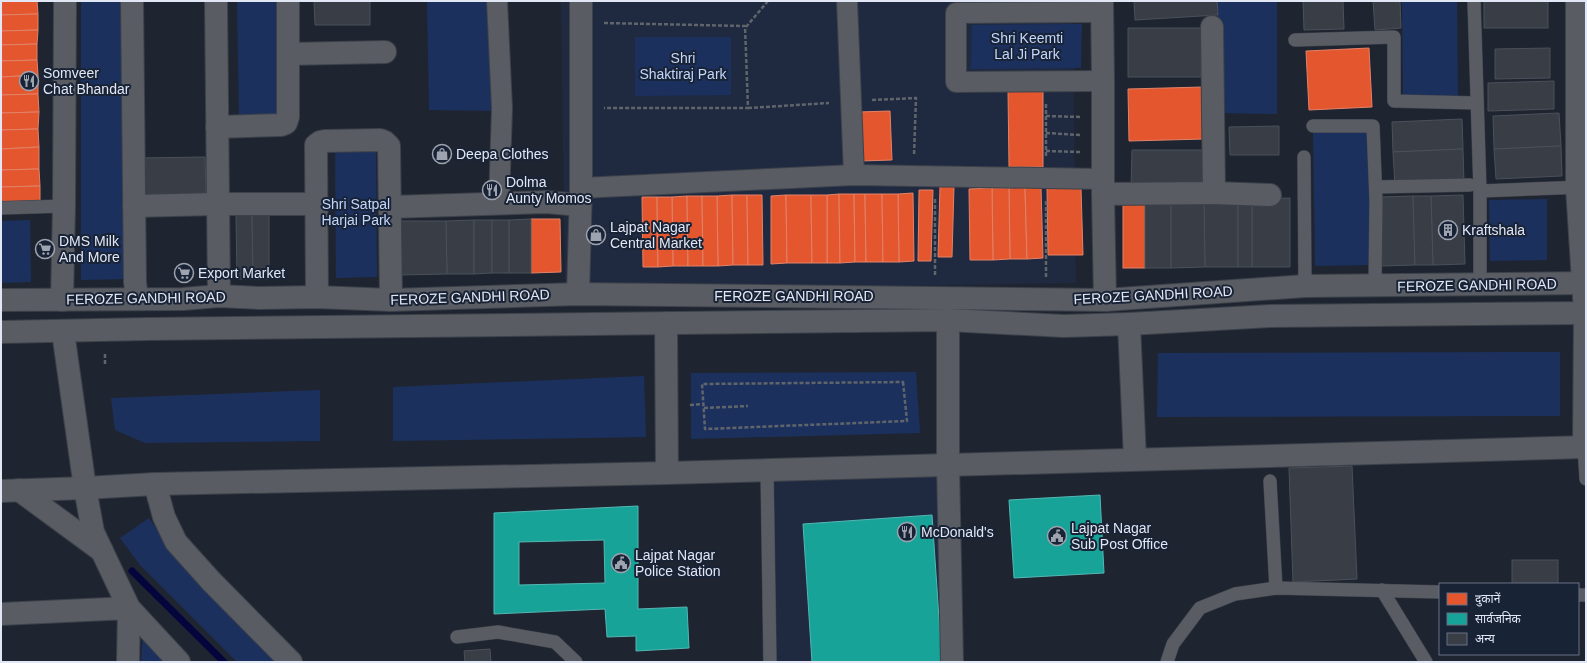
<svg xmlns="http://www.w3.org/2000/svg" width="1587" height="663" font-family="Helvetica,'Noto Sans Devanagari',sans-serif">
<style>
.built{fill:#1f2a41}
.green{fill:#1c305e}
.shops{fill:#e4572e;stroke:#e38269}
.public{fill:#17a398;stroke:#54b7b4;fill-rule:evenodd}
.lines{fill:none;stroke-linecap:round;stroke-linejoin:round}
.stream{stroke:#03053c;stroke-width:7}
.building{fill:#383d46;stroke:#4b5059}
.service-casing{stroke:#3c414a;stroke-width:14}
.pedestrian-casing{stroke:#3c414a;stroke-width:22}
.minor-casing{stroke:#3c414a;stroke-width:24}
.tertiary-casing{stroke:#3c414a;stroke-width:24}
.path{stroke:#60646b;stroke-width:2.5;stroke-dasharray:4 2;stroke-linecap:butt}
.service{stroke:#595c62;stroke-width:13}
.pedestrian{stroke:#595c62;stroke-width:20}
.minor{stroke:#595c62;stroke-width:22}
.tertiary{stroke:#595c62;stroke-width:22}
.labels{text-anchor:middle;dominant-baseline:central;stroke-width:4;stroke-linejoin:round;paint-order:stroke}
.park-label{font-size:14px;fill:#c3d6fc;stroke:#192336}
.poi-label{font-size:14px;fill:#e1e7f4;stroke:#192336;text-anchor:start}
.street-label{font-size:14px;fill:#e1e7f4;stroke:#192336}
</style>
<rect width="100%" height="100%" fill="#1f2530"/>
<g class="built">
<path d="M561,1h512l3,282 -511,9z"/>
<path d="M763,468l190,1 2,193h-193z"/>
</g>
<g class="green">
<path d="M81,1h42l3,278 -45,1z"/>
<path d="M237,1h63l-1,113 -60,2z"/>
<path d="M427,1h61l8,110 -67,-1z"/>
<path d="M1217,1h60v113l-59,-1z"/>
<path d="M1402,1h55l1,96h-55z"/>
<path d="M1082,24l-1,44 -110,1 1,-44z"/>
<path d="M635,37h96v58l-96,1z"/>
<path d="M1369,131l1,134 -55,1 -2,-134z"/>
<path d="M376,145l1,132 -41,1 -1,-132z"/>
<path d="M1547,199v61l-57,1 -1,-61z"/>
<path d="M30,220l1,62 -30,1v-62z"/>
<path d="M1560,352v64l-403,1 1,-64z"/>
<path d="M916,372l4,61 -229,6v-66z"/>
<path d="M644,376l2,61 -253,4v-54z"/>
<path d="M320,390v51l-175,2 -30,-13 -4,-32z"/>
<path d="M149,518l18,27 115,117h-45l-97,-97 -20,-27z"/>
<path d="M143,633l31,29h-33z"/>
</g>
<g class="shops">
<path d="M1,1h36l1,13 -37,1z"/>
<path d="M38,14v16l-37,1v-16z"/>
<path d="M38,30l-1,14 -36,1v-14z"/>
<path d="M37,44v16l-36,1v-16z"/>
<path d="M1369,48l3,59 -63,3 -3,-59z"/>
<path d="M37,60l1,15 -37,2v-16z"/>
<path d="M38,75v19l-37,1v-18z"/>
<path d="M1203,87l1,52 -75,2 -1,-52z"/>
<path d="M1008,90h35v77h-34z"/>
<path d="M38,94l1,18 -38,1v-18z"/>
<path d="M890,111l2,49 -32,1 -2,-49z"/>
<path d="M39,112l-1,17 -37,1v-17z"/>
<path d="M38,129l1,18 -38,2v-19z"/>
<path d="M39,147v22l-38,1v-21z"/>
<path d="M39,169l1,17 -39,1v-17z"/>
<path d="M40,186v17h-39v-16z"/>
<path d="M940,186h14l-2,71h-14z"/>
<path d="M1025,187l2,72h-17l-1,-71z"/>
<path d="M1025,187h16l2,71 -16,1z"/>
<path d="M992,188h17l1,71 -17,1z"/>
<path d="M992,188l1,72h-23l-1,-71z"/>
<path d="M1047,188h34l2,67h-35z"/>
<path d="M919,190h14l-2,71h-13z"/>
<path d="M913,193l1,68 -15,1 -1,-68z"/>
<path d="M839,194l1,69h-13v-68z"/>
<path d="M839,194h15l1,68 -15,1z"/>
<path d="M854,194h11l1,68h-11z"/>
<path d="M865,194h17l1,68h-17z"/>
<path d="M882,194h16l1,68h-16z"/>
<path d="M732,195l1,70 -15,1 -1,-70z"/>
<path d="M732,195h15l1,70h-15z"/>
<path d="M747,195h15l1,70h-15z"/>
<path d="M786,195l1,68 -16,1v-68z"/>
<path d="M786,195h25l1,68h-25z"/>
<path d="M811,195h16v68h-15z"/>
<path d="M687,196l1,70h-15l-1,-69z"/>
<path d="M687,196h15l1,70h-15z"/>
<path d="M702,196h15l1,70h-15z"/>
<path d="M642,197h15l1,70h-15z"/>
<path d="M657,197h15l1,69 -15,1z"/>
<rect x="1123" y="200" width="22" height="68"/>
<path d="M531,219h29l1,53 -30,1z"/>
</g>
<g class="public">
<path d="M1100,495l4,78 -90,5 -5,-78z"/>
<path d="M638,506v103l49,-2 2,41 -53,3v-15l-29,1 -2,-28 -111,5v-101zM604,540l1,43 -86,2v-43z"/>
<path d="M932,515l10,147h-130l-9,-138z"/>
</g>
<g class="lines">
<path class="stream" d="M132,571l92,91"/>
</g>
<g class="building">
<path d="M314,1h56v24h-55z"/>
<path d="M1134,1h83l1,14 -83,5z"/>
<path d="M1303,1h40l1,28 -40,1z"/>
<path d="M1373,1h27l1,27 -26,2z"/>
<rect x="1484" y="1" width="64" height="27"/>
<path d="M1128,28h74l-1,49h-73z"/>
<path d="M1550,48v30l-55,1v-30z"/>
<path d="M1554,81v28l-66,2v-28z"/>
<path d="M1559,113l2,33 -67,3 -1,-33z"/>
<path d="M1462,119l1,30 -70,3 -1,-30z"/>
<path d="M1279,126v29h-49l-1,-28z"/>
<path d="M1561,146l1,30 -66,3 -2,-30z"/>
<path d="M1463,149l1,34 -69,3 -2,-34z"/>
<path d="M1132,150h71l-1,39h-71z"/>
<path d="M205,157l1,37 -66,2 -1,-38z"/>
<path d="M1463,195l2,69 -32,1 -2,-69z"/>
<path d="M1413,196l2,69 -34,1 -2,-69z"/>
<path d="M1413,196h18l2,69h-18z"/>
<path d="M1290,198v69h-38v-68z"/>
<path d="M1238,199v68h-33l-1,-67z"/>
<rect x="1238" y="199" width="14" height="68"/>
<rect x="1145" y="200" width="26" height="68"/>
<path d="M1171,200h33l1,67 -34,1z"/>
<path d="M236,215h16l1,64h-16z"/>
<path d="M252,215h17v64h-16z"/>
<path d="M531,219v54h-22v-53z"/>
<path d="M474,220v54h-27l-1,-53z"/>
<path d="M474,220h18v53l-18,1z"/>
<rect x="492" y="220" width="17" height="53"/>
<path d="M399,221h47l1,53 -48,1z"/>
<path d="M1352,466l5,113 -64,3 -4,-114z"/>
<rect x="1512" y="560" width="46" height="24"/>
<path d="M490,649l1,13h-26l-1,-11z"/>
</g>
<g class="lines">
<g class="service-casing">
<g id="service">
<path d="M1474,1l6,190 104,-4"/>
<path d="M1295,40l99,-3v64l83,2"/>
<path d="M1313,126h60l3,75 -1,85"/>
<path d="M1304,157l1,129"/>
<path d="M1376,187l94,-2"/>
<path d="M1480,191v93"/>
<path d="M1,208l63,-2"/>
<path d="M1584,447l2,32"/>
<path d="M767,470l3,192"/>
<path d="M1270,481l6,107"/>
<path d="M1382,590l44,72"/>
<path d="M1578,595h8"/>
<path d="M457,637l41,-5 57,10 21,20"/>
<path d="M1167,662l6,-18 27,-36 35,-14 41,-6 164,4"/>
</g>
</g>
<g class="pedestrian-casing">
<g id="pedestrian">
<path d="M497,1l5,107 -3,95"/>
<path d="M847,1l7,174"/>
<path d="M1102,12l-146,1v69l147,-1"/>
<path d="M581,188l273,-13 249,4"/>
</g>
</g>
<g class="minor-casing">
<g id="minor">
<path d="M132,1l3,281 2,17"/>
<path d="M216,1l3,295"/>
<path d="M1102,1l1,80v113l2,106"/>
<path d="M1577,1v187l8,125 -1,134"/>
<path d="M288,54l97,-2"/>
<path d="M217,127l64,-2 5,-2 2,-6v-116"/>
<path d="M1214,193l56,2"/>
<path d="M1103,194l111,-1 -2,-166"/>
<path d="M134,206l84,-2h98"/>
<path d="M390,207l156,-5 34,3"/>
<path d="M578,294l3,-106v-187"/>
<path d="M317,297l-1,-152 4,-3 5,-1 55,-1 5,2 4,4 2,154"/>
<path d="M62,300l2,-94 1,-205"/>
<path d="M948,320v145l4,197"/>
<path d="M666,323l1,150"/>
<path d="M1129,324l6,135"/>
<path d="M63,332l22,156 8,44 36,76 50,54"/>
<path d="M155,484l9,33 12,25 35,39 80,81"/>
<path d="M19,490l83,61"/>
<path d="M1,491l84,-3 70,-4 512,-11 919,-26"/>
<path d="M1,614l128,-6 -1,54"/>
</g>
</g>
<g class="tertiary-casing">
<g id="tertiary">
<path d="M1,300l182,-1 36,-3 40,2 58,-1 74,3 187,-6 527,6 200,-14 281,-3"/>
<path d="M1,332l146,-3 801,-9 116,6 65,-2 141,-8 316,-3"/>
</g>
</g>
<g class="path">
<path d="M604,23l141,3 3,82h-144"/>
<path d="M746,27l22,-26"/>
<path d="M872,100l44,-2 -2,57"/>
<path d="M1046,104v53"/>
<path d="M748,108l81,-5"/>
<path d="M1046,116l35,1"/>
<path d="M1046,133l34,2"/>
<path d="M1046,151l34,1"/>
<path d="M935,275v-77"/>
<path d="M1046,277v-77"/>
<path d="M105,364v-12"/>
<path d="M903,382l4,39 -202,8 -3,-45z"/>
<path d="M690,405l13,-1"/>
<path d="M704,408l44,-2"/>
</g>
<use href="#service" class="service"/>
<use href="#pedestrian" class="pedestrian"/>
<use href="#minor" class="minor"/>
<use href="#tertiary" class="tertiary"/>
</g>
<defs>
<g id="restaurant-ring" transform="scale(1)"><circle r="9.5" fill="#192336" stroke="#9da3af" stroke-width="1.5"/><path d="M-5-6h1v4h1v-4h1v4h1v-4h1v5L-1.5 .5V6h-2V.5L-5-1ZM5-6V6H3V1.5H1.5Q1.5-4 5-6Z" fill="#9da3af"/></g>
<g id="shop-ring" transform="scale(1)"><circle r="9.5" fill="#192336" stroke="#9da3af" stroke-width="1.5"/><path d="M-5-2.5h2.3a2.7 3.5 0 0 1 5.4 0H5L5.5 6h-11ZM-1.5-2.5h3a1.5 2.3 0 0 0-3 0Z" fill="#9da3af"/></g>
<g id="building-ring" transform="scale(1)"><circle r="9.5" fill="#192336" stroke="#9da3af" stroke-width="1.5"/><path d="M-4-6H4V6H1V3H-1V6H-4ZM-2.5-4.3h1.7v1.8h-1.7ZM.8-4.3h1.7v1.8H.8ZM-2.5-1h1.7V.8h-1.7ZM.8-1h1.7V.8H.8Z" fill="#9da3af"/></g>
<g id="supermarket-ring" transform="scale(1)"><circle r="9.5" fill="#192336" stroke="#9da3af" stroke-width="1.5"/><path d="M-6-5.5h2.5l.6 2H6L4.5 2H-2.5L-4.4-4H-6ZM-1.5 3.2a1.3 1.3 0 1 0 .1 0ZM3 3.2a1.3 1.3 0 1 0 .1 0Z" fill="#9da3af"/></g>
<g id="civic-ring" transform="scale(1)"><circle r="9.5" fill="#192336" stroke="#9da3af" stroke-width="1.5"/><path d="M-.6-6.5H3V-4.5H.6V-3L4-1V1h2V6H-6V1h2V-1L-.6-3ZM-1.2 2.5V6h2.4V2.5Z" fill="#9da3af"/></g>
</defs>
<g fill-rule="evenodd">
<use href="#restaurant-ring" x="29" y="81"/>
<use href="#shop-ring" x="442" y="154"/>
<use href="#restaurant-ring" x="492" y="190"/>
<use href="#building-ring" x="1448" y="230"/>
<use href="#shop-ring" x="596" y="235"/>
<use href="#supermarket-ring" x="45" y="249"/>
<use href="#supermarket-ring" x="184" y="273"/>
<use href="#restaurant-ring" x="907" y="532"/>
<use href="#civic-ring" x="1057" y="536"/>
<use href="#civic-ring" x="621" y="563"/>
</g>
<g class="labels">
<g class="park-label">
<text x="1027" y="38">Shri Keemti<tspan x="1027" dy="16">Lal Ji Park</tspan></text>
<text x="683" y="58">Shri<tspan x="683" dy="16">Shaktiraj Park</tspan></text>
<text x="356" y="204">Shri Satpal<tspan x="356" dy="16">Harjai Park</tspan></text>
</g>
<g class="poi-label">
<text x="43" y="73">Somveer<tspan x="43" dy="16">Chat Bhandar</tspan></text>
<text x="456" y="154">Deepa Clothes</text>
<text x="506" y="182">Dolma<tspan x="506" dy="16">Aunty Momos</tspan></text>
<text x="610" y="227">Lajpat Nagar<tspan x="610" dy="16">Central Market</tspan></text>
<text x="1462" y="230">Kraftshala</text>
<text x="59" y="241">DMS Milk<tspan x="59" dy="16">And More</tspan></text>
<text x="198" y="273">Export Market</text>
<text x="1071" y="528">Lajpat Nagar<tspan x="1071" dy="16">Sub Post Office</tspan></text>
<text x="921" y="532">McDonald's</text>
<text x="635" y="555">Lajpat Nagar<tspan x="635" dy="16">Police Station</tspan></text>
</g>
<g class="street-label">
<text transform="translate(1477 285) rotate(-1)">FEROZE GANDHI ROAD</text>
<text transform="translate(1153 295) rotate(-3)">FEROZE GANDHI ROAD</text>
<text x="794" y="296">FEROZE GANDHI ROAD</text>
<text transform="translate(470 297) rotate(-2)">FEROZE GANDHI ROAD</text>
<text transform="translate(146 298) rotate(-1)">FEROZE GANDHI ROAD</text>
</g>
</g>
<rect width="1587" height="663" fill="none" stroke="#e1e7f4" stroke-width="4"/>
<rect x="1439" y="583" width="140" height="72" fill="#192336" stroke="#697182"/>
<rect x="1447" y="593" width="20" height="12" fill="#e4572e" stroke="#697182"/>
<text x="1475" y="603" font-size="12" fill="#e1e7f4">दुकानें</text>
<rect x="1447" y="613" width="20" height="12" fill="#17a398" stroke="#697182"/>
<text x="1475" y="623" font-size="12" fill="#e1e7f4">सार्वजनिक</text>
<rect x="1447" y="633" width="20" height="12" fill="#383d46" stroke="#697182"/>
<text x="1475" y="643" font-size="12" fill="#e1e7f4">अन्य</text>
</svg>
